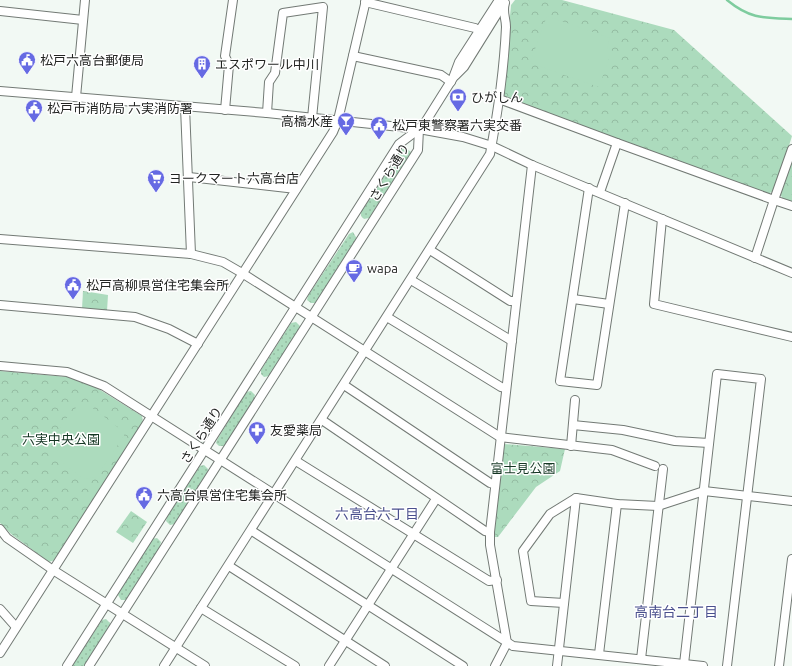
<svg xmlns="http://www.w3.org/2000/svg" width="792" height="666" font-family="Ubuntu,'Noto Sans JP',sans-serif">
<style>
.grass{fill:url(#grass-dots)}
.park{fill:url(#park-crowns)}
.pitch{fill:#acdbbd}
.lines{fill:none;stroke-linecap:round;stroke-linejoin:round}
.stream{stroke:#7ecc9e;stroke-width:2.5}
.minor-casing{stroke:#737a75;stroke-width:10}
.minor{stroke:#fff;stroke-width:8}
.labels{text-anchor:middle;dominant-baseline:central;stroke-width:3;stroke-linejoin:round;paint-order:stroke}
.poi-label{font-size:13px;fill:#232523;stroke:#fff;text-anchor:start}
.street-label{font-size:13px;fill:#232523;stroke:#fff}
.park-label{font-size:13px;fill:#153724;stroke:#fff}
.neighbourhood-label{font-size:14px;fill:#4a508e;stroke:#fff}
</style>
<defs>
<pattern id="grass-dots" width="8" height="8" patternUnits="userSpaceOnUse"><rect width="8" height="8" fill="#acdbbd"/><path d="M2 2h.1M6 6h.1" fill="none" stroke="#94bca2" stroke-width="1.8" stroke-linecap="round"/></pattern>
<pattern id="park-crowns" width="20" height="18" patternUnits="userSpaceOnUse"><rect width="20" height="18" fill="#acdbbd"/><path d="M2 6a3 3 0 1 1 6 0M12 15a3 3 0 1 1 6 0" fill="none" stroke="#94bca2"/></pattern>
</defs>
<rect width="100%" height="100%" fill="#f2f9f4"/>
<g class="grass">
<path d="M406,148l5,4 -3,7 -39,59 -5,1 -3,-3v-4l41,-63z"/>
<path d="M353,232l4,7 -41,64h-5l-4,-3 1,-4 41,-62z"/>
<path d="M296,322l4,4v3l-31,47 -5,1 -3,-3v-4l30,-47z"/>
<path d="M251,391l4,4 -2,7 -28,44h-6l-3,-3 1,-3 29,-48z"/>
<path d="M204,465l4,4v2l-33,53 -5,1 -4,-4 1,-4 33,-51z"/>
<path d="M157,538l4,4 -2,7 -33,51h-5l-3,-5 2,-5 32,-51z"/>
<path d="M106,619l4,4v2l-26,41h-12l30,-46z"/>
</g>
<g class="park">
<path d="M515,0h47l112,30 118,106 -17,54 -7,4 -262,-96 -3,-5 8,-88z"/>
<path d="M792,160v42l-9,-3 -3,-5z"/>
<path d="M83,291l25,4 -1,16 -25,-2z"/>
<path d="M0,371l68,6 21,6 53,33 1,7 -88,137 -6,2 -38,-28 -11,-11z"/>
<path d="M504,444l61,5 -5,22 -24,16 -38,50h-5z"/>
<path d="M131,511l16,11 -14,21 -17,-11z"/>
</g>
<g class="pitch">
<path d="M547,16l63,22 -3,10 5,2 -13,37 -69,-24z"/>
<path d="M78,406h12l34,26v4l-28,41 -12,2c-6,-6 -17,-11 -22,-18 -14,-22 0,-40 16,-55z"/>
</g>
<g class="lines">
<path class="stream" d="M727,0c23,19 37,18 65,19"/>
<g class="minor-casing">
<g id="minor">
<path d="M365,2l110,26 4,3"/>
<path d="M0,11l83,9"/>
<path d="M353,56l88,19 10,7"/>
<path d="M455,76l9,-9 38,-61"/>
<path d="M0,91l267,22 152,16 44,8 29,9 40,19 260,108"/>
<path d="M76,97l9,-97"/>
<path d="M499,99l118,44"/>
<path d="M185,107l6,147"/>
<path d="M225,110l4,-45 -4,-9 8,-56"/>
<path d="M267,113l2,-31 6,-9 8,-60 40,-6 -11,111"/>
<path d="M792,149l-18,51 18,6"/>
<path d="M189,177l107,12"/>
<path d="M589,188l-29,193 37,4 28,-182"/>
<path d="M600,192l17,-49 157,57 -19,58"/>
<path d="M662,219l-8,85 138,33"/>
<path d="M0,239l191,15 32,8 19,11 258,164 112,13 43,16"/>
<path d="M430,250l80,51h6"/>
<path d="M411,280l101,61"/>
<path d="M573,299l36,5"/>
<path d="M0,305l135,12 34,12 29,15"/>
<path d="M387,317l114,70 5,1"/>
<path d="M0,366l67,6 37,14 409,260 190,20"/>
<path d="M344,385l146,98 4,1"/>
<path d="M322,420l163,111 5,1"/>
<path d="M573,425l50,5 52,11 34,2"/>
<path d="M571,446l4,-46"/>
<path d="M296,461l193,120 8,-1"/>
<path d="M0,529l7,9 46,32 152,96"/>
<path d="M252,531l211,135"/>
<path d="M229,566l156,100"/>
<path d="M564,603l-33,-2 -8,-50 27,-37 26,-16 41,6 41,2 46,-15 88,10"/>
<path d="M201,608l94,58"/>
<path d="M0,609l16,18"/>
<path d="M0,653l333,-521 5,-12 28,-120"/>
<path d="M599,654l18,-150"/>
<path d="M641,659l22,-190"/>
<path d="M684,664l33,-290 44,5 -34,287"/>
<path d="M67,666l332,-522 20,-15 7,-8 27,-43 6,-16 40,-62"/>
<path d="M89,666l329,-516 1,-21"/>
<path d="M164,666l326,-512c8,-42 14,-85 16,-127 0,-9 -4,-15 -1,-24"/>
<path d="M329,666l107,-167"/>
<path d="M495,666l12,-23 -17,-98v-13l42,-367"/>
<path d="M557,666l19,-168"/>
<path d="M779,666l13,-107"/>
</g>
</g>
<use href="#minor" class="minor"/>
</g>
<defs>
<g id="civic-pin" transform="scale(0.9)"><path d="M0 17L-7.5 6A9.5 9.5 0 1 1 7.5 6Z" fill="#666ae3" stroke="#fff"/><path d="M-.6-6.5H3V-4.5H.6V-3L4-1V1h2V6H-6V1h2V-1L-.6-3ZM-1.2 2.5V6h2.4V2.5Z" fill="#fff"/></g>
<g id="building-pin" transform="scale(0.9)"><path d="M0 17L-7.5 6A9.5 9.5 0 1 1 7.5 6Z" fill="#666ae3" stroke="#fff"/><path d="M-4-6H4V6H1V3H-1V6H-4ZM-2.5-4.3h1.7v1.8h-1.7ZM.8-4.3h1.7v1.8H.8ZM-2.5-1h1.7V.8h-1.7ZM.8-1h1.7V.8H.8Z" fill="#fff"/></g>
<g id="bank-pin" transform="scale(0.9)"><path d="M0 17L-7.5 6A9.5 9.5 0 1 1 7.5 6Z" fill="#666ae3" stroke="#fff"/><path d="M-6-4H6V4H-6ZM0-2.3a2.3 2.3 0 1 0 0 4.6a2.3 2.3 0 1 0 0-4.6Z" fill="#fff"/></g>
<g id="bar-pin" transform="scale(0.9)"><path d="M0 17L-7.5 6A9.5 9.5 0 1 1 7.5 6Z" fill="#666ae3" stroke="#fff"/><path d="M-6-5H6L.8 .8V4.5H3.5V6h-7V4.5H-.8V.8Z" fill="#fff"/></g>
<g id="supermarket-pin" transform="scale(0.9)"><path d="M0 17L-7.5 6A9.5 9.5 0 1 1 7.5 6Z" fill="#666ae3" stroke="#fff"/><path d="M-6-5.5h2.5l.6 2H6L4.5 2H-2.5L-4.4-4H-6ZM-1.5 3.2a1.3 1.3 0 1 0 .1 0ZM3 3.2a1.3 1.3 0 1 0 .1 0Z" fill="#fff"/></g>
<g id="cafe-pin" transform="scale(0.9)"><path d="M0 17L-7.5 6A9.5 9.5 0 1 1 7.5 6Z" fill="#666ae3" stroke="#fff"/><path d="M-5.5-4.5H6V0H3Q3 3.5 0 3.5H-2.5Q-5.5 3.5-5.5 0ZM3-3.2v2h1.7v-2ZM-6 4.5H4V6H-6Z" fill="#fff"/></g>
<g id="pharmacy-pin" transform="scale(0.9)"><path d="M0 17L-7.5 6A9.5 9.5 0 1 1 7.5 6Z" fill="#666ae3" stroke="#fff"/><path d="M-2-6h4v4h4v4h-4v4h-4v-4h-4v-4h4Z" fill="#fff"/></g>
</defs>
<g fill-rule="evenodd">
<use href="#civic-pin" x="27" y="60"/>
<use href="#building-pin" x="202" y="64"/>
<use href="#bank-pin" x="458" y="97"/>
<use href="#civic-pin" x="34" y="108"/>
<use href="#bar-pin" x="346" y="121"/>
<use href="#civic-pin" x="379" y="125"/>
<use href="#supermarket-pin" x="156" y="178"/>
<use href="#cafe-pin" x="354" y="268"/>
<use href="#civic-pin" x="73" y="285"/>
<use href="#pharmacy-pin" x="257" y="430"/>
<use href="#civic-pin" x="144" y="495"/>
</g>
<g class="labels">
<g class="poi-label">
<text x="40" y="60">松戸六高台郵便局</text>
<text x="215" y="64">エスポワール中川</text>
<text x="471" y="97">ひがしん</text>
<text x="47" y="108">松戸市消防局 六実消防署</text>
<text x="333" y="121" text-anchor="end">高橋水産</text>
<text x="392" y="125">松戸東警察署六実交番</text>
<text x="169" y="178">ヨークマート六高台店</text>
<text x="367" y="268">wapa</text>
<text x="86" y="285">松戸高柳県営住宅集会所</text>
<text x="270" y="430">友愛薬局</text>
<text x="157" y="495">六高台県営住宅集会所</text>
</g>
<g class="street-label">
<text transform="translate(389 172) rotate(-59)">さくら通り</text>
<text transform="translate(201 435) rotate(-57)">さくら通り</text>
</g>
<g class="park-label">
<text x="61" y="439">六実中央公園</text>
<text x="523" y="468">富士見公園</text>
</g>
<g class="neighbourhood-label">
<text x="377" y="514">六高台六丁目</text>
<text x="676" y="612">高南台二丁目</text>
</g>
</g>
</svg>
